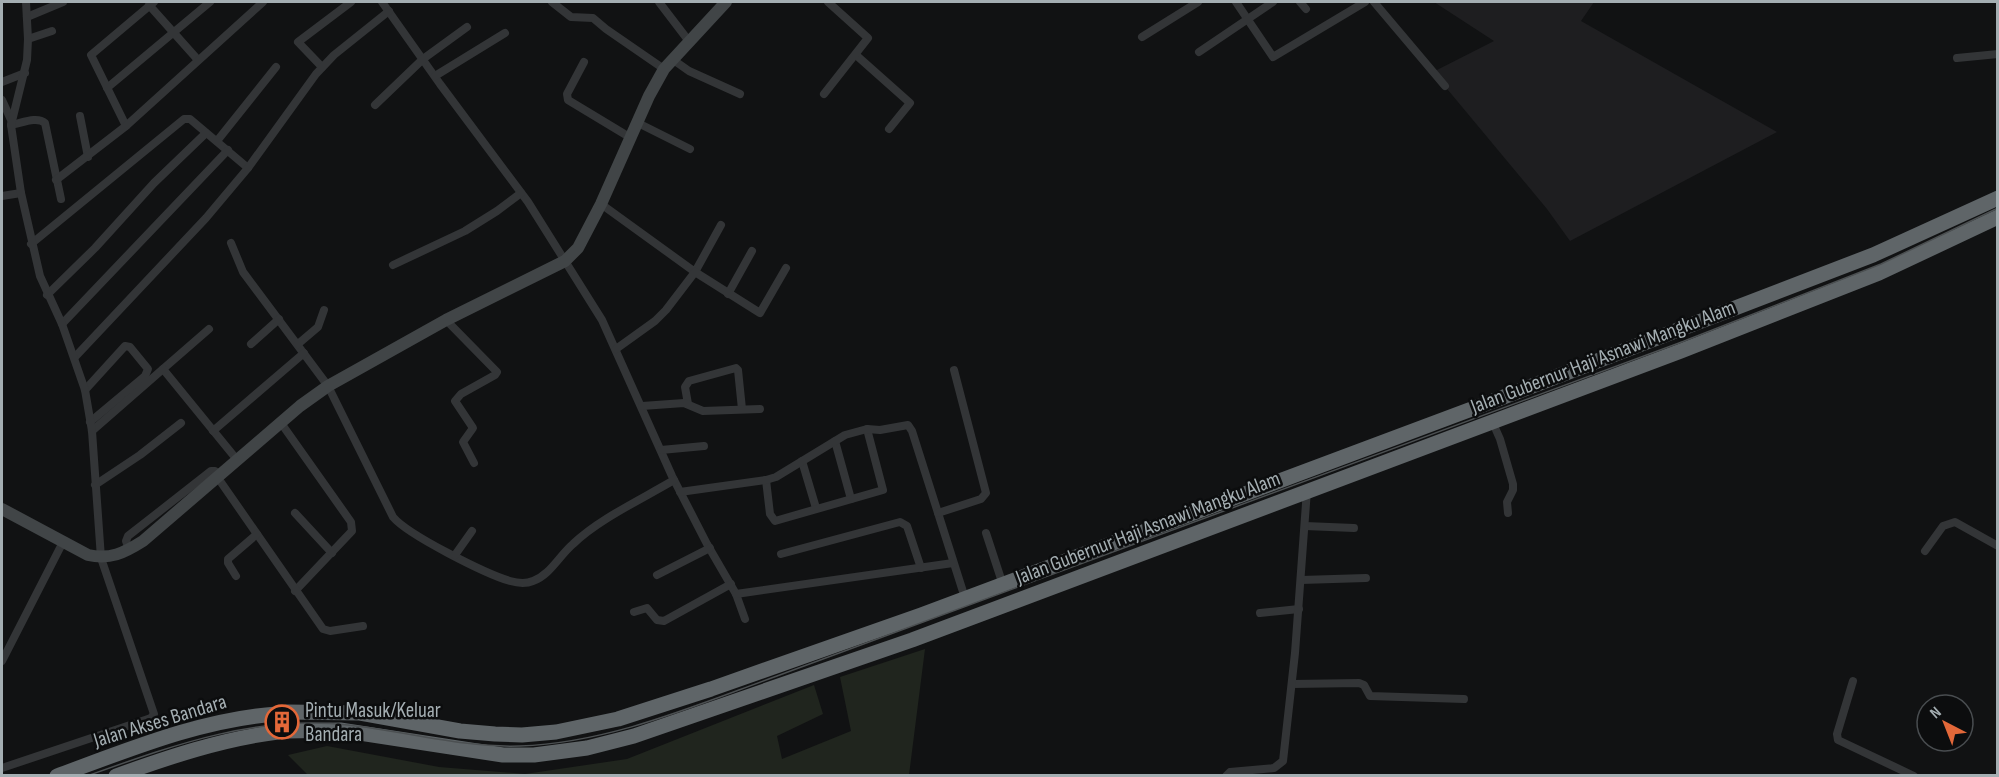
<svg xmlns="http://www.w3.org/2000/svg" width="1999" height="777" font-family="'Sofia Sans Condensed',sans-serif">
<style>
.built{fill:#1e1e20}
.green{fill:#20251e}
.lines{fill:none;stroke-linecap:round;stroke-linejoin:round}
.street{stroke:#333537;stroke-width:8}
.secondary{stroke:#414547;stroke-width:12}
.highway{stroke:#5f6568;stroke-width:15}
.tram{stroke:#4c5052;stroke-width:1.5}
.labels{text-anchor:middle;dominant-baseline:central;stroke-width:5;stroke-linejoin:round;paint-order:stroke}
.street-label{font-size:21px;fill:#a4aeb2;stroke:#0c0d0e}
.poi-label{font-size:21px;fill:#a4aeb2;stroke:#0c0d0e;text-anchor:start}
</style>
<rect width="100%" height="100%" fill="#111213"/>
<path class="built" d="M1434,2h160l-13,19 196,111 -207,109 -23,-32 -114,-137 61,-31z"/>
<path class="green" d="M925,649l-16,126 -600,1 -21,-21 39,-9 112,21 86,7 102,-15 187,-74 9,29 -46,22 5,23 69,-28 -11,-54z"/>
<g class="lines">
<g class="street">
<path d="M382,2l58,82 88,118 74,118 70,156 35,68 29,50 9,25"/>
<path d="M552,2l19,15 22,1 13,11 58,40"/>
<path d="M659,2l29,38"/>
<path d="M1236,2l37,55 92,-55"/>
<path d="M1300,2l6,7"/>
<path d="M1374,2l71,84"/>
<path d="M149,5l49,55"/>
<path d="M27,17l36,-15"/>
<path d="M1142,37l56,-35"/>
<path d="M28,39l24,-8"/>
<path d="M1199,52l74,-50"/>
<path d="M856,55l54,48 -21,26"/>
<path d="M1957,58l41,-4"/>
<path d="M672,59l17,12 51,23"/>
<path d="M584,62l-17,32 1,6 63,38"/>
<path d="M322,67l-24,-25 53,-40"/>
<path d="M435,76l70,-43"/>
<path d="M2,82l23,-9"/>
<path d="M107,88l103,-86"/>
<path d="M824,94l44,-56 -40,-36"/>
<path d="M2,100l10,22"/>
<path d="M375,105l48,-46 44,-32"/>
<path d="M80,116l8,41"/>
<path d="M638,123l52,26"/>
<path d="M11,125c11,-2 26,-9 34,-2l16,76"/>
<path d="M126,126l-35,-71 63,-53"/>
<path d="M217,141l59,-74"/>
<path d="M56,180l70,-54 137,-124"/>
<path d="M2,196l19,-3"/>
<path d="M601,204l94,68 26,-47"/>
<path d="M231,243l12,29 85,114 65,131c15,18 93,57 117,64 7,2 16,3 23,0 17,-6 26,-25 40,-37 26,-25 69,-45 101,-64"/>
<path d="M31,244l153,-125h6l58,49"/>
<path d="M393,265l72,-34 32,-20 24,-18"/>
<path d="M728,294l24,-43"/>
<path d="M47,295l48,-47 59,-65 52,-50"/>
<path d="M446,320l51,52 -2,3 -34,19 -6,7 18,27 -10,14 11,21"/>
<path d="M62,324l166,-174"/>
<path d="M251,344l28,-25"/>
<path d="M298,344l20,-17 6,-17"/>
<path d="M616,349l39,-28 11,-11 29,-38 65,41 26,-45"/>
<path d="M75,357l131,-139 42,-50 68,-94 18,-19 55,-44"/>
<path d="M163,369l46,-40"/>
<path d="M85,390l40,-44 5,1 18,22 -3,7 -55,46"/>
<path d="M688,404l-3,-17 4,-6 47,-13 2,2 4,39"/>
<path d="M642,406l42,-3 19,8 57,-2"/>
<path d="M1492,421l8,18 13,45v6l-6,12 1,11"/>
<path d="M281,423l70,99 1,9 -57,60"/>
<path d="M92,431l71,-62 75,92"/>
<path d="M213,431l91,-78"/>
<path d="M835,441l16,58"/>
<path d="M661,450l43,-4"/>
<path d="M802,461l14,47"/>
<path d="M218,478l105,151 7,2 33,-5"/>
<path d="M766,480l4,34 5,7 108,-31 -16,-61"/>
<path d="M95,485l45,-30 41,-32"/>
<path d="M680,492l86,-12 10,-3 69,-42 22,-6 13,1 28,-5 4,6 53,167"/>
<path d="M295,513l37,40"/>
<path d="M938,513l43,-14 5,-6 -32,-123"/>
<path d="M1305,526l49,2"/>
<path d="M986,533l17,52"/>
<path d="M129,549l-3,-8 2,-5 83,-65h4l6,4"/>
<path d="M1925,551l18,-25 12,-4 43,24"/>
<path d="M781,554l119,-32 7,4 14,42"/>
<path d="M455,555l17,-24"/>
<path d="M657,575l53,-27"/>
<path d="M236,576l-8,-13v-4l29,-25"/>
<path d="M1301,580l65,-2"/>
<path d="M736,594l217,-31"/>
<path d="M634,612l13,-4 10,12 7,1 67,-37"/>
<path d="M1260,613l39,-4"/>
<path d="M2,661l61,-119"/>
<path d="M1853,681l-16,53 1,6 76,36"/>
<path d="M1292,684l67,-1 5,2 6,11 94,3"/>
<path d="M2,768l149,-50 3,-4 -53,-156 -9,-127 -7,-41 -23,-66 -22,-48 -19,-83 -10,-68 16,-65 1,-21 -2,-37"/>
<path d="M1226,776l4,-4 44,-4 9,-7 12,-108 12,-163"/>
</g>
<path class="secondary" d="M2,509l86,46c22,5 36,-2 55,-14l157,-135 28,-20 118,-66 119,-59 13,-13 23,-44 48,-108 15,-27 62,-67"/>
<g class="highway">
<path d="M287,712l73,1 100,18 35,3 27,1 34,-3 62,-13 93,-30 210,-74 580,-217 372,-143 125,-57"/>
<path d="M287,731l53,-1 163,25h31l53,-7 47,-12 278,-96 769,-289 198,-78 119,-56"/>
<path d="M57,776c71,-26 145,-57 220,-62"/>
<path d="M116,776c53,-19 106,-37 162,-44"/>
</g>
<path class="tram" d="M87,776c87,-31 168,-61 261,-51 57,6 114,23 172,21 89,-3 174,-40 257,-70l902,-333 202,-79 117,-56"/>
</g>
<defs>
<g id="building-ring" transform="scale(1.725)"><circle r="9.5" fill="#0c0d0e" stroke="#e36839" stroke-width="1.5"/><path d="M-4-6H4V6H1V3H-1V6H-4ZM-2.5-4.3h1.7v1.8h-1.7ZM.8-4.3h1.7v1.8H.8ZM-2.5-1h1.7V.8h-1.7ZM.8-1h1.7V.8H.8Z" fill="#e36839"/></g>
</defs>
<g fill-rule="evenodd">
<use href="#building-ring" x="282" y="722"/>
</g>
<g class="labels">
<g class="street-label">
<text transform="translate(1603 357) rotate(-21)">Jalan Gubernur Haji Asnawi Mangku Alam</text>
<text transform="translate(1148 528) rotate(-21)">Jalan Gubernur Haji Asnawi Mangku Alam</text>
<text transform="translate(160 721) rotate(-17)">Jalan Akses Bandara</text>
</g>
<g class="poi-label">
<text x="305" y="710">Pintu Masuk/Keluar<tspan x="305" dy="24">Bandara</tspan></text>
</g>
</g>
<rect width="1999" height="777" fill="none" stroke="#a4aeb2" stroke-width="6"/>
<g transform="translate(1945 723) rotate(318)"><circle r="28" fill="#0c0d0e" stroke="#494d50" stroke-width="1.5"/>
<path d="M0-4.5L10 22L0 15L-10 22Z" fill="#e36839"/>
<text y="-9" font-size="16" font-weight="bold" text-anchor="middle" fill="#a4aeb2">N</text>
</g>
</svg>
